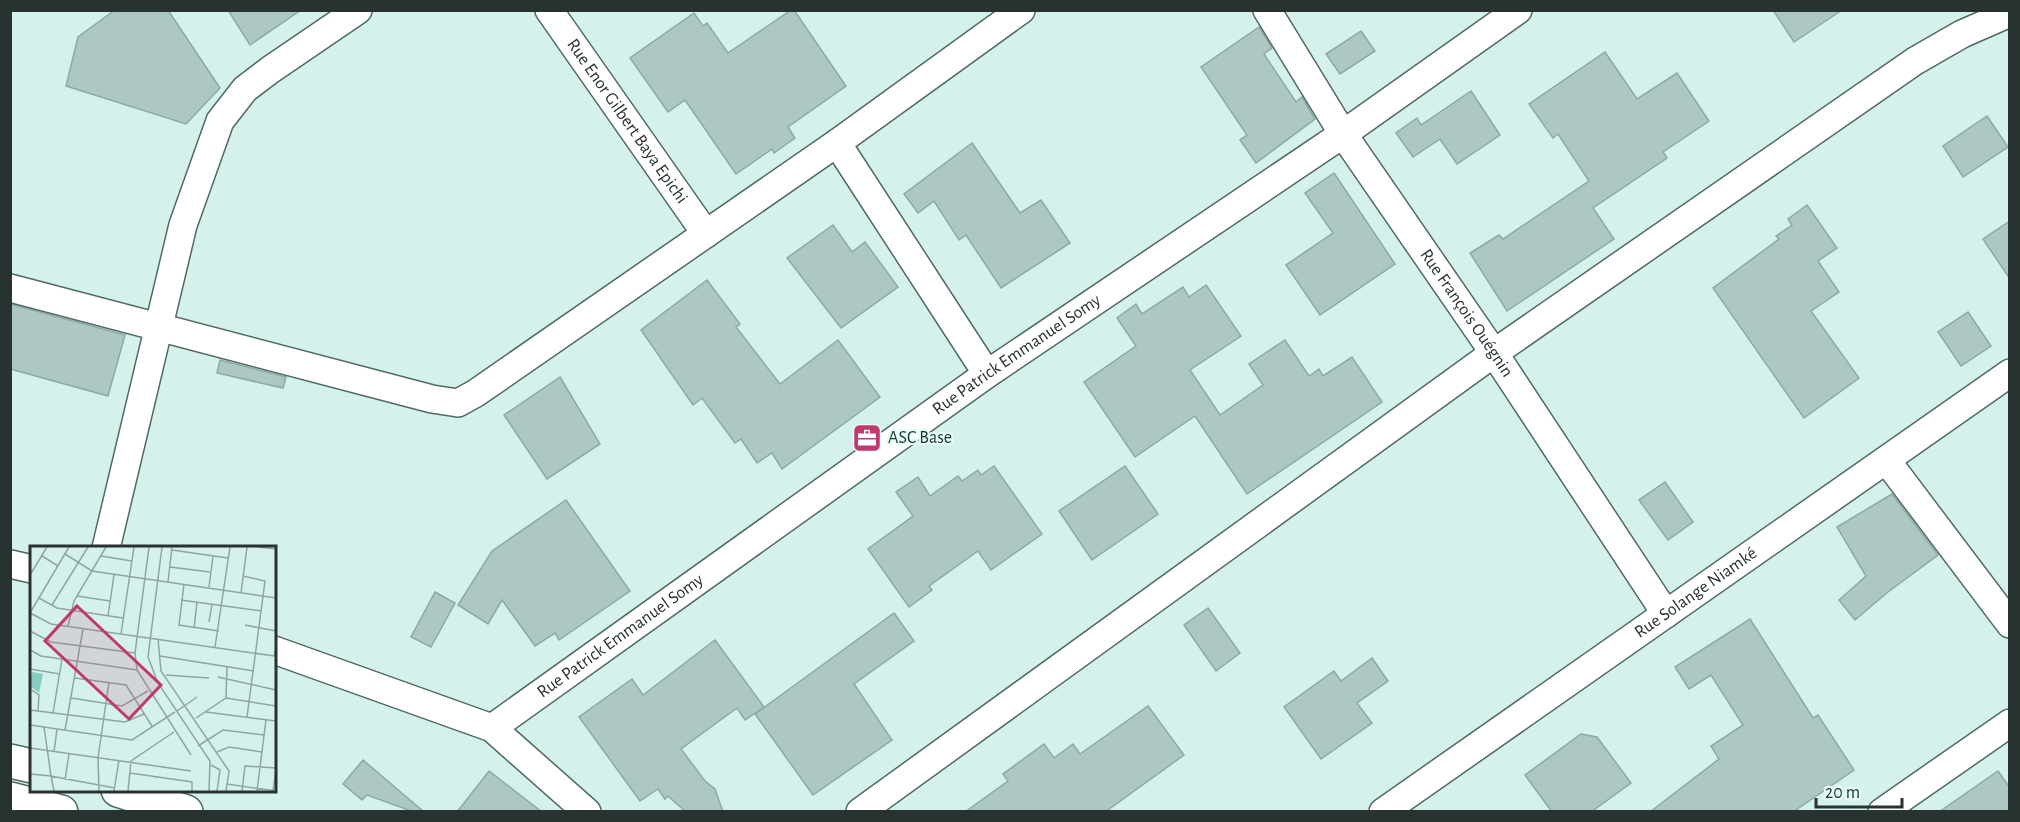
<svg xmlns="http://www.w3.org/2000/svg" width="2020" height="822" font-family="'Alegreya Sans',sans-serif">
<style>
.building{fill:#adc8c2;stroke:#8ea9a3;stroke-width:1.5}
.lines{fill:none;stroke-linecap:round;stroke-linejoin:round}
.street-casing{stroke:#506964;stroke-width:30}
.secondary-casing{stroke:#506964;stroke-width:36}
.street{stroke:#fff;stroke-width:27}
.secondary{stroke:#fff;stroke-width:33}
.labels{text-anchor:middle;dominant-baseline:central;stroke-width:4.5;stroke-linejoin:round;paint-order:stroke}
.street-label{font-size:18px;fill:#283331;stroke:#e3fff9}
.poi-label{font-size:18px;fill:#283331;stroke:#e3fff9;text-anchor:start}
.inset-road{fill:none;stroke:#90a5a1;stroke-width:1.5}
.view{fill:#c2376c;fill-opacity:0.15;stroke:#c2376c;stroke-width:3}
.inset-edge{fill:none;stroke:#283331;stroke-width:3}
</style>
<rect width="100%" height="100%" fill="#d5f1ec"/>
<g class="building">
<path d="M115,10h53l52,78 -34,36 -120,-38 12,-49z"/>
<path d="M228,10h73l-51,35z"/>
<path d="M791,10h3l52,76 -58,41 7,11 -21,15 -2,-4 -36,25 -51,-74 -17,12 -38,-54 64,-45 9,13 4,-3 21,30z"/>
<path d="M1773,10h69l-48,32z"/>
<path d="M1259,27l13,21 -8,6 32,48 6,-5 13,22 -59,44 -16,-23 7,-5 -46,-68z"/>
<path d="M1361,31l14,20 -35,23 -14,-20z"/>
<path d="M1605,52l32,47 40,-26 32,48 -46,31 4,6 -74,50 21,31 -107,72 -37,-58 29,-18 4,4 86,-58 -31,-47 -5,4 -24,-34z"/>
<path d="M1471,91l29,44 -43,29 -17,-25 -27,18 -17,-24 21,-15 4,7z"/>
<path d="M1987,116l21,31 -45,30 -20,-31z"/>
<path d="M972,143l48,70 21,-13 29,43 -69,45 -35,-53 -7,5 -25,-39 -16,12 -14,-19z"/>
<path d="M1334,173l61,91 -75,51 -34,-50 47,-32 -28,-40z"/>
<path d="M1807,205l30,43 -19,13 21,31 -28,19 48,67 -55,40 -91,-130 66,-49 -3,-3 16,-11 -4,-6z"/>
<path d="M2010,221v58l-27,-40z"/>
<path d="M833,225l19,27 13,-10 33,45 -57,41 -54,-70z"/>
<path d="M707,280l33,44 -4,3 44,57 58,-44 42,57 -98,72 -10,-16 -15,10 -16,-24 -6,4 -33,-45 -9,7 -52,-75z"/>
<path d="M1206,285l35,51 -51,34 30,45 43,-30 -14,-21 36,-24 24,36 10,-7 4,7 29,-19 30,45 -135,92 -52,-78 -60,41 -51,-75 52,-36 -19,-28 19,-14 6,10 41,-27 6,10z"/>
<path d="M10,304l115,31 -17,61 -98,-27z"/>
<path d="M1968,312l23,34 -30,20 -23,-34z"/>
<path d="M220,360l66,17 -3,11 -66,-15z"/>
<path d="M560,377l40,67 -53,35 -43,-64z"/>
<path d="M994,466l48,68 -51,36 -13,-19 -49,35 3,4 -23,17 -41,-58 45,-33 -17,-24 22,-15 12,19 28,-20 4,5 16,-11 3,5z"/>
<path d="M1125,466l33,48 -66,46 -33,-49z"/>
<path d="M1665,482l28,40 -25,18 -29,-40z"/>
<path d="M1892,494l46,61 -50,37 -33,28 -16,-20 27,-24 -29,-49z"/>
<path d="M566,500l64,91 -71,49 -4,-7 -20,13 -33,-46 -14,24 -30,-19 34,-54z"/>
<path d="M435,592l20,11 -24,44 -20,-10z"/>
<path d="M1208,608l32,45 -24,18 -32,-46z"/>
<path d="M894,613l20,28 -60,43 38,56 -79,55 -58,-81z"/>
<path d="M1750,619l63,99 5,-3 36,55 -61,42h-143l69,-53 -8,-13 32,-21 -32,-50 -22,14 -14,-22z"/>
<path d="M715,640l49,67 -19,13 -8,-12 -56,41 24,32 10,8 8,23h-37l-18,-16 -3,3 -7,-10 -18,12 -61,-84 53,-38 11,16z"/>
<path d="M1372,658l16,23 -31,22 15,20 -51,36 -37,-52 50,-36 7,10z"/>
<path d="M1148,706l36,49 -79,57h-140l43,-31 -5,-7 41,-30 10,14 19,-14 7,10z"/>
<path d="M1581,734l16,3 34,46 -40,29h-39l-27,-37z"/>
<path d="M363,760l61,52h-10l-47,-17 -5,5 -19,-16z"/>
<path d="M489,771l53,41h-85z"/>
<path d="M1998,771l12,17v24h-71z"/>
</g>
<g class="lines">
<g class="street-casing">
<g id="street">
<path id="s1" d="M549,10l157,224"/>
<path id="s2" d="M1267,10l76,124 151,219 172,261"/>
<path d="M837,143l150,231"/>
<path d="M10,288l422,111 26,4 18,-10 361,-250 184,-133"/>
<path d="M1887,461l123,163"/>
<path d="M106,548l77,-323 37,-104 25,-32 25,-19 88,-60"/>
<path d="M10,564l22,5"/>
<path d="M274,650l218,78 95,84"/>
<path id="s3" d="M492,728l495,-354 356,-240 175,-124"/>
<path d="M860,812l634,-459 421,-292 47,-27 48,-21"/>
<path id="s4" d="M1383,812l627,-439"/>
<path d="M1882,812l128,-89"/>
</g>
</g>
<g class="secondary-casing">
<g id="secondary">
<path d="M10,761l22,5"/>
<path d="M118,790l68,22"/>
<path d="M10,799l51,13"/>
</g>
</g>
<use href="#street" class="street"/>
<use href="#secondary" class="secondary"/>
</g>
<defs>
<g id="office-square" transform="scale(1.5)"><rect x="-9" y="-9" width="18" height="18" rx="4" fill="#c2376c" stroke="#e3fff9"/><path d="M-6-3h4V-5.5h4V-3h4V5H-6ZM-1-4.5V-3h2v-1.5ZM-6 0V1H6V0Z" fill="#fff"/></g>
</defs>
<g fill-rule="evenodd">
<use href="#office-square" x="867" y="438"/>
</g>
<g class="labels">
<g class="street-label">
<text stroke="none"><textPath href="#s1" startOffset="136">Rue Enor Gilbert Baya Epichi</textPath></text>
<text stroke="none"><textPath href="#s2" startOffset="363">Rue François Ouégnin</textPath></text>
<text stroke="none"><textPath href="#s3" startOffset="644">Rue Patrick Emmanuel Somy</textPath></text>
<text stroke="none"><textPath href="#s4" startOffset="382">Rue Solange Niamké</textPath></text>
<text stroke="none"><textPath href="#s3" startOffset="158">Rue Patrick Emmanuel Somy</textPath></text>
</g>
<g class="poi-label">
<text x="888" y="438">ASC Base</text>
</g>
</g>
<g transform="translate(30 546)">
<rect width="246" height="246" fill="#d5f1ec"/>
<path d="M2,126l11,2 -4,19 -9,-7z" fill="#87cabe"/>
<path class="inset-road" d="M119,1l-14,106 2,17 54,85M132,1l-14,110 10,26 52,78 -1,30M227,1l19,2M142,4l56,8M35,8l27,17 184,27M12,10l16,10M71,10l31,5M140,21l40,5M0,29l17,-28M213,30l22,5 -18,136M138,36l4,-35M154,38l-5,41 40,6M179,41l4,-31M211,47l6,-46M47,50l33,5M9,52l18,10 66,10M151,54l81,11M22,59l36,-58M0,67l21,11 223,32 2,-9M0,67l39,-66M78,70l6,-41M179,76l3,-18M215,79l31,6M38,80l6,-25 32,-54M164,82l3,-26M0,85l21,11 84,11M91,88l13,-87M128,93l3,32 68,100 -3,20M185,101l15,-100M0,104l11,6 96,14M130,110l94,15M0,123l30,5M136,129l43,3M188,131l58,13M45,132l51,7 26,41M0,143l9,6 -1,16M41,152l51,8 26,-15M196,152l1,-31M0,164l95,12 19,-8M147,165l20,-14M176,166l70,9M23,167l9,-54M166,172l30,-20 50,8M0,179l102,15 43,-28M14,181l7,49 64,12M35,184l18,-101M168,200l25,-16 41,5M0,202l161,23M24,206l3,-23M187,206l12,-5 33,5M0,212v33M181,219l9,5 -3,21M100,227l62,9v9M0,228l21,2 3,15M35,234l4,-26M197,238l49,7M243,244l3,-20M69,245l-1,-33 11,-76M84,245l5,-31M98,245l3,-30 43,-29M212,245l3,-25 31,2M227,245l9,-71"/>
<path class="view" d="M47,60l84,79 -32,34 -84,-78z"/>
<rect width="246" height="246" class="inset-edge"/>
</g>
<rect width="2020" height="822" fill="none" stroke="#283331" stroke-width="24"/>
<path d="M1816 798v9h86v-9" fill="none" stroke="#283331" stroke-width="3"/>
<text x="1825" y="798" font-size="18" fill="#283331" stroke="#e3fff9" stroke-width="4.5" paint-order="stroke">20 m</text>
</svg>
